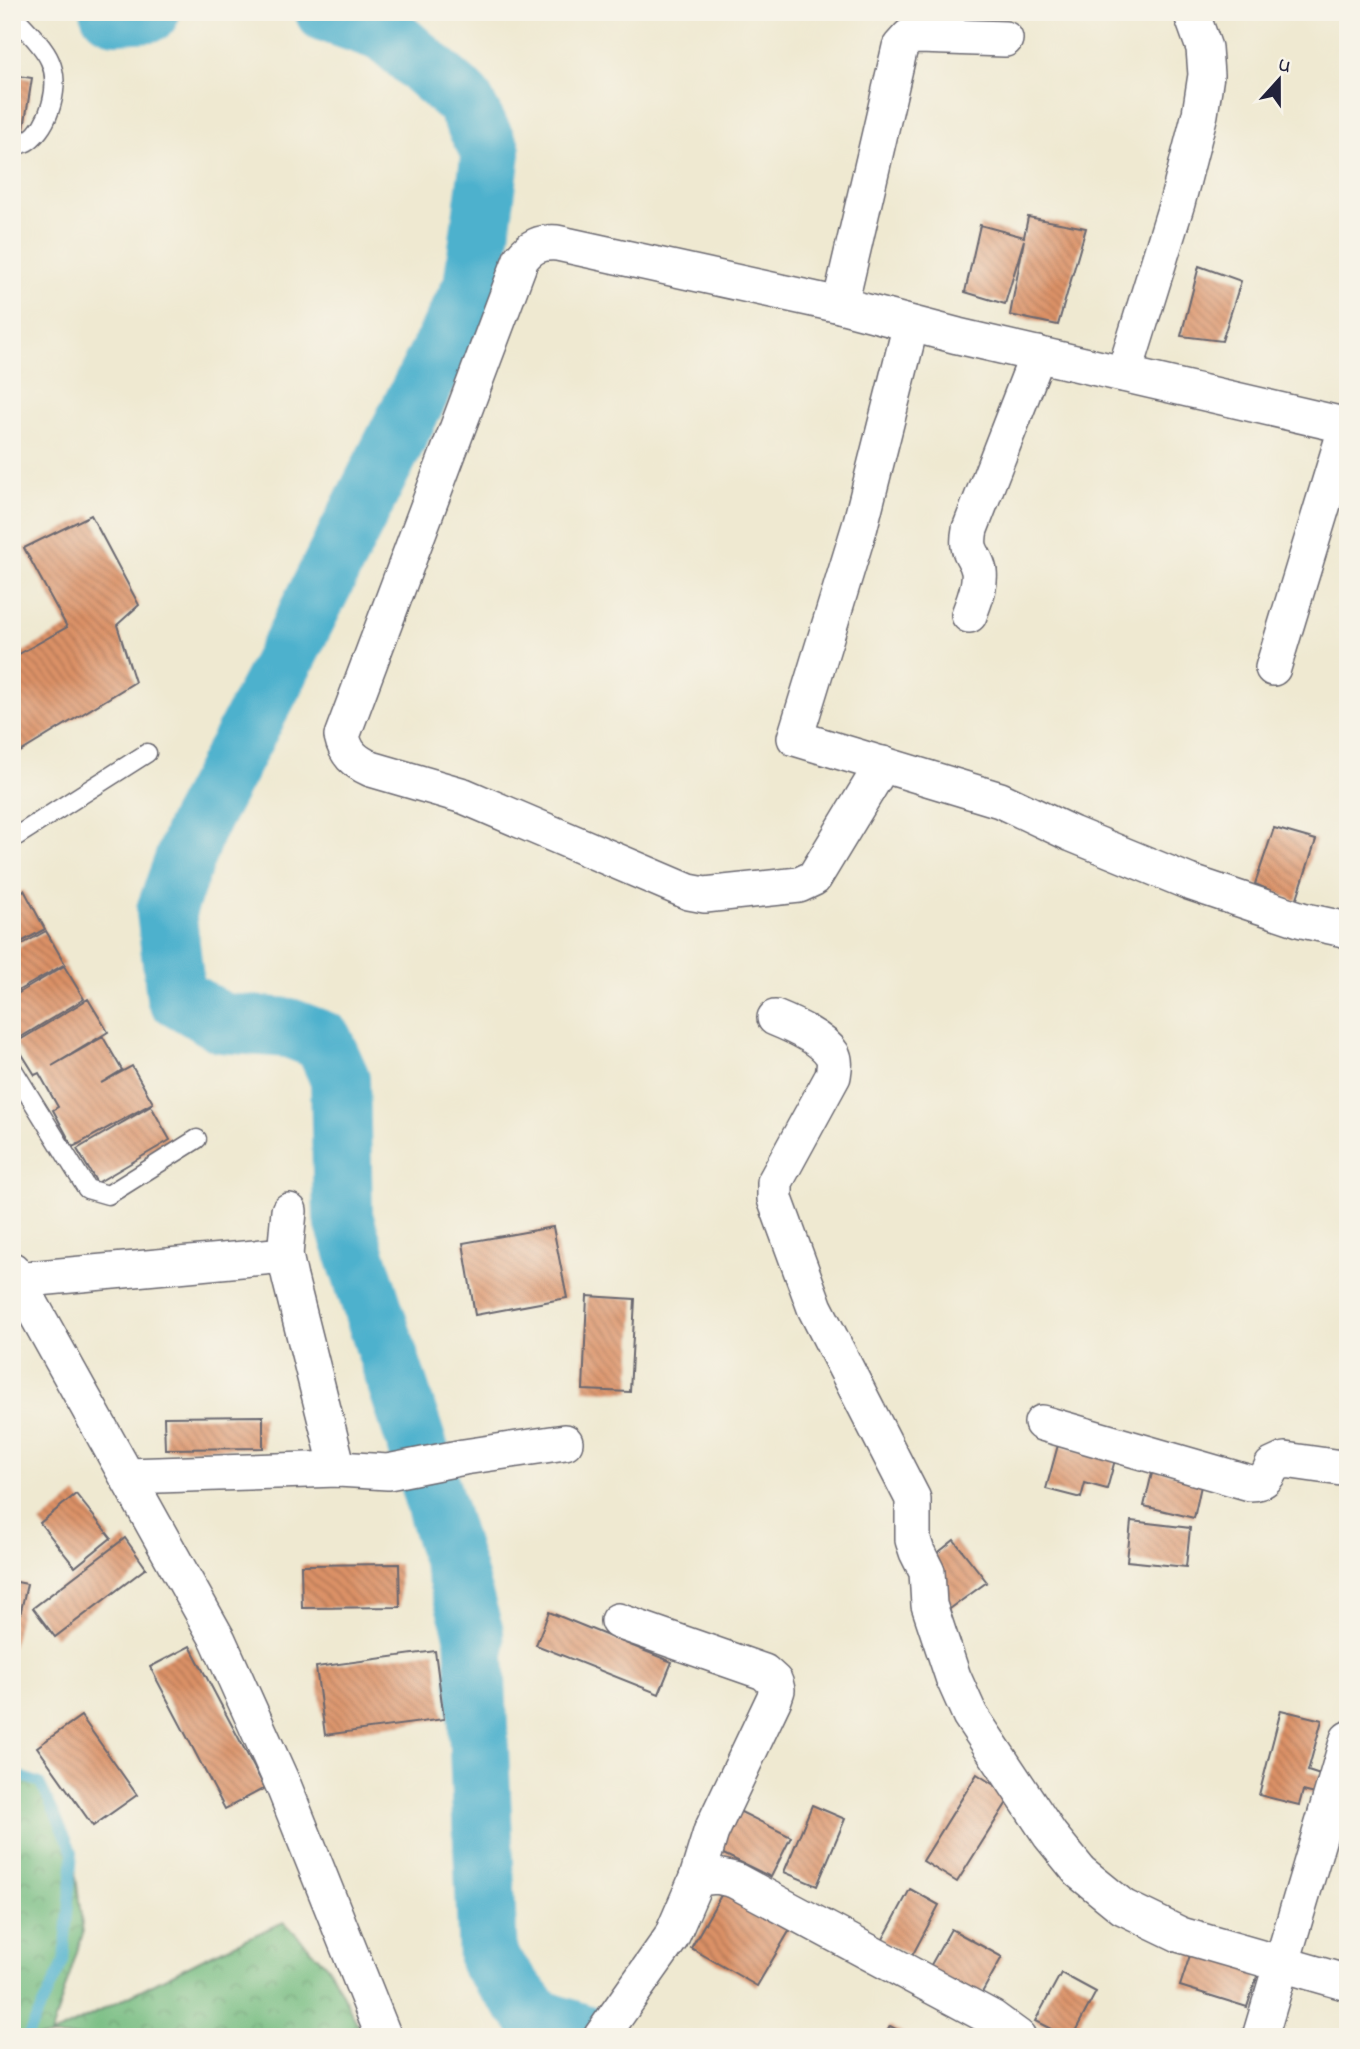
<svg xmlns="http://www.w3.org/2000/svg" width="1360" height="2049" font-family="'Indie Flower',sans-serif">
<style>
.forest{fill:url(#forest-crowns);stroke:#4c6f5e;stroke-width:2}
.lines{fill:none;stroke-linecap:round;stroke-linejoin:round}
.stream{stroke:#4eb1cd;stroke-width:10}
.river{stroke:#4eb1cd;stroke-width:60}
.building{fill:url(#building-back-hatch)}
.lane-casing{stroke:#6a6870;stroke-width:21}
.street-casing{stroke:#6a6870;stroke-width:38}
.lane{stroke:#fff;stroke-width:18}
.street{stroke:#fff;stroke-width:35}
</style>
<defs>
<pattern id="forest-crowns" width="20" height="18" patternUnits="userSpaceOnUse" patternTransform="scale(1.75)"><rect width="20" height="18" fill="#75bc80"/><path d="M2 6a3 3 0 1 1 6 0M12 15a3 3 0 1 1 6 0" fill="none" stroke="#60986a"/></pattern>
<pattern id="building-back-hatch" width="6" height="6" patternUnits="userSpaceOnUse" patternTransform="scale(1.75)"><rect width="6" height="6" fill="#db9166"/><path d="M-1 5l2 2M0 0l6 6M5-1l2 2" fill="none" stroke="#b17655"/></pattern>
</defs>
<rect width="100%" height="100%" fill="#f7f3e8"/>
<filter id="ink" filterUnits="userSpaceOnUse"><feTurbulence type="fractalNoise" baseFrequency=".0143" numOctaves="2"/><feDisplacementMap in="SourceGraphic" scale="14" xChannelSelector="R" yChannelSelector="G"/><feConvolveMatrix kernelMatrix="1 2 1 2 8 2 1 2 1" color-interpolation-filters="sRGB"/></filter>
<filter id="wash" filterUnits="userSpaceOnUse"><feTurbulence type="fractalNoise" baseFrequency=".00686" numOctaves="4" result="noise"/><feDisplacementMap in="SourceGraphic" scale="28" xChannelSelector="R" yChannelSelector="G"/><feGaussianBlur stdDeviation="1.57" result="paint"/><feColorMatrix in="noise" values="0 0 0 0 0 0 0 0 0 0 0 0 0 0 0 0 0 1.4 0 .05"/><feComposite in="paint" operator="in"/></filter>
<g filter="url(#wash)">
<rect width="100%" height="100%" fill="#efe9d1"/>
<path class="forest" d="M12,1773l28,10 33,69 10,81 -33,103 158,-80 76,-34 45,46 35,69h-352z"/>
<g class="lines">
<path class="stream" d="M12,1773l28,10 33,69 -9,109 -37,76"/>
<g class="river">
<path d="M110,12l5,2 35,-2"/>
<path d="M325,12l61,21 77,67 28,52 -18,134 -195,387 -83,157 -29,81 10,85 46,27 67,5 34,13 17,38 3,138 82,252 49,164 14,326 48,59 56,19"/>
</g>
</g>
<g id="blocks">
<g class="building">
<path d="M12,75l20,3 -8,50 -12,-2z"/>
<path d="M1028,217l58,11 -28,97 -48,-10 14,-75 -19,64 -40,-12 15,-67 44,12z"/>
<path d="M1199,266l42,15 -19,60 -41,-5z"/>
<path d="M91,515l48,90 -22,20 18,57 -123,75v-99l55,-31 -43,-79z"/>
<path d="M1274,828l42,12 -20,61 -41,-17z"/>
<path d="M24,890l21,39 -33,18v-51z"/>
<path d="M46,931l19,33 -53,30v-44z"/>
<path d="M64,966l20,33 -68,41 -4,-6v-37z"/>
<path d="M88,999l20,33 -56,34 51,-29 19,33 -21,13 31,-17 21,37 -80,44 -20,-37 5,-3 -19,-34 -4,2 -20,-32z"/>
<path d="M151,1106l19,34 -73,43 -20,-34z"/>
<path d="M553,1227l14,71 -92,17 -12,-72z"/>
<path d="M587,1296l48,3 -5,93 -47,-2z"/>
<path d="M263,1416v32l-98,1 -1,-32z"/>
<path d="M1058,1445l57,15 -8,29 -22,-6 -4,15 -35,-9z"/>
<path d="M1153,1469l49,12 -8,37 -50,-12z"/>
<path d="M76,1494l35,44 -36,29 -35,-44z"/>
<path d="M1131,1521l59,7 -4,39 -59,-6z"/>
<path d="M125,1538l21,30 -91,69 -22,-29z"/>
<path d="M954,1540l33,42 -40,29 -22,-48z"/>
<path d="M399,1564l1,43 -98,1 -1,-43z"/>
<path d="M12,1581l15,3 -14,62h-1z"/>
<path d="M549,1612l123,50 -13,32 -123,-49z"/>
<path d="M190,1646l75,142 -40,21 -75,-142z"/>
<path d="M435,1651l9,68 -119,16 -9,-68z"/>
<path d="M1281,1710l41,10 -14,51 12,4 -5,19 -12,-3 -4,14 -40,-10z"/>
<path d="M81,1716l56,79 -44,31 -56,-79z"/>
<path d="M977,1774l34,22 -54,86 -34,-21z"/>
<path d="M812,1805l33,14 -28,67 -33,-14z"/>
<path d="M733,1808l58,29 -20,40 -58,-28z"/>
<path d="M1346,1860h2v28h-5z"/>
<path d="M910,1889l29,16 -27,51 -30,-15z"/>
<path d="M724,1890l67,38 -34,58 -66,-38z"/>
<path d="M951,1929l51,28 -23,41 -51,-28z"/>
<path d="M1192,1949l67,21 -12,37 -67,-21z"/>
<path d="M1061,1973l35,19 -24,45h-5l-32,-16z"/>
<path d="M890,2026l21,11h-27z"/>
</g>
</g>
</g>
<g filter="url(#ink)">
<use href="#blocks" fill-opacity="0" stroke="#6a6870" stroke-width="2"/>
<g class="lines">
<g class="lane-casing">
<g id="lane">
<path d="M12,14c11,12 32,32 38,47 11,25 0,64 -22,80 -4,3 -11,4 -16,5"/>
<path d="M12,839l135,-86"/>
<path d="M12,1068l75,121 21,6 89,-56"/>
</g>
</g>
<g class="street-casing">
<g id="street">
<path d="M840,305l60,-258 9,-10 10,-1 86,3"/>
<path d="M911,324l-51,202 -65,212 205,62 72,34 117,48 113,38 46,10"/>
<path d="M1124,374l53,-171 23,-89 6,-39 -2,-27 -13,-36"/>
<path d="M969,615c5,-14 12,-29 10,-44 -4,-19 -14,-16 -9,-42l68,-175"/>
<path d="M1273,668l74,-243"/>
<path d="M883,764l-69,114 -15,7 -94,10 -16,-3 -225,-96 -93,-27c-17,-8 -25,-15 -29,-33l179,-477c10,-13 19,-17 36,-16l283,62 118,31 390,90"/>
<path d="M775,1018c17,7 47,20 57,36 4,7 2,15 1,22l-58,106v17l40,109 98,191v41l4,12 10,20 2,33 24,72 17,38 80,120 30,37 43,35 58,28 167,48"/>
<path d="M289,1211l-4,44 5,23 48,191"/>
<path d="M12,1270l206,370 66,147 100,250"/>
<path d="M17,1280l268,-25"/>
<path d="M1042,1423l208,60c13,0 17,-5 22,-17l13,-6 63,9"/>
<path d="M128,1476l210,-7 50,3 76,-15 101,-15"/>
<path d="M618,1621l146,51 11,10 2,8 -3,9 -63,133 -14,46"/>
<path d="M601,2037l70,-99 26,-60 20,-2 17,4 258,138 26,19"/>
<path d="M1260,2037l88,-298"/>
</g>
</g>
<use href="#lane" class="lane"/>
<use href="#street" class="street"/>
</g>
</g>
<rect width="1360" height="2049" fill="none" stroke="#f7f3e8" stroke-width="42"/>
<g transform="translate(1279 80) rotate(21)" stroke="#f7f3e8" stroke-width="5" paint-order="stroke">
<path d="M0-5L12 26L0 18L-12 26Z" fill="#22223b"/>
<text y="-10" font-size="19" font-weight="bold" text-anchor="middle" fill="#22223b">U</text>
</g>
</svg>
